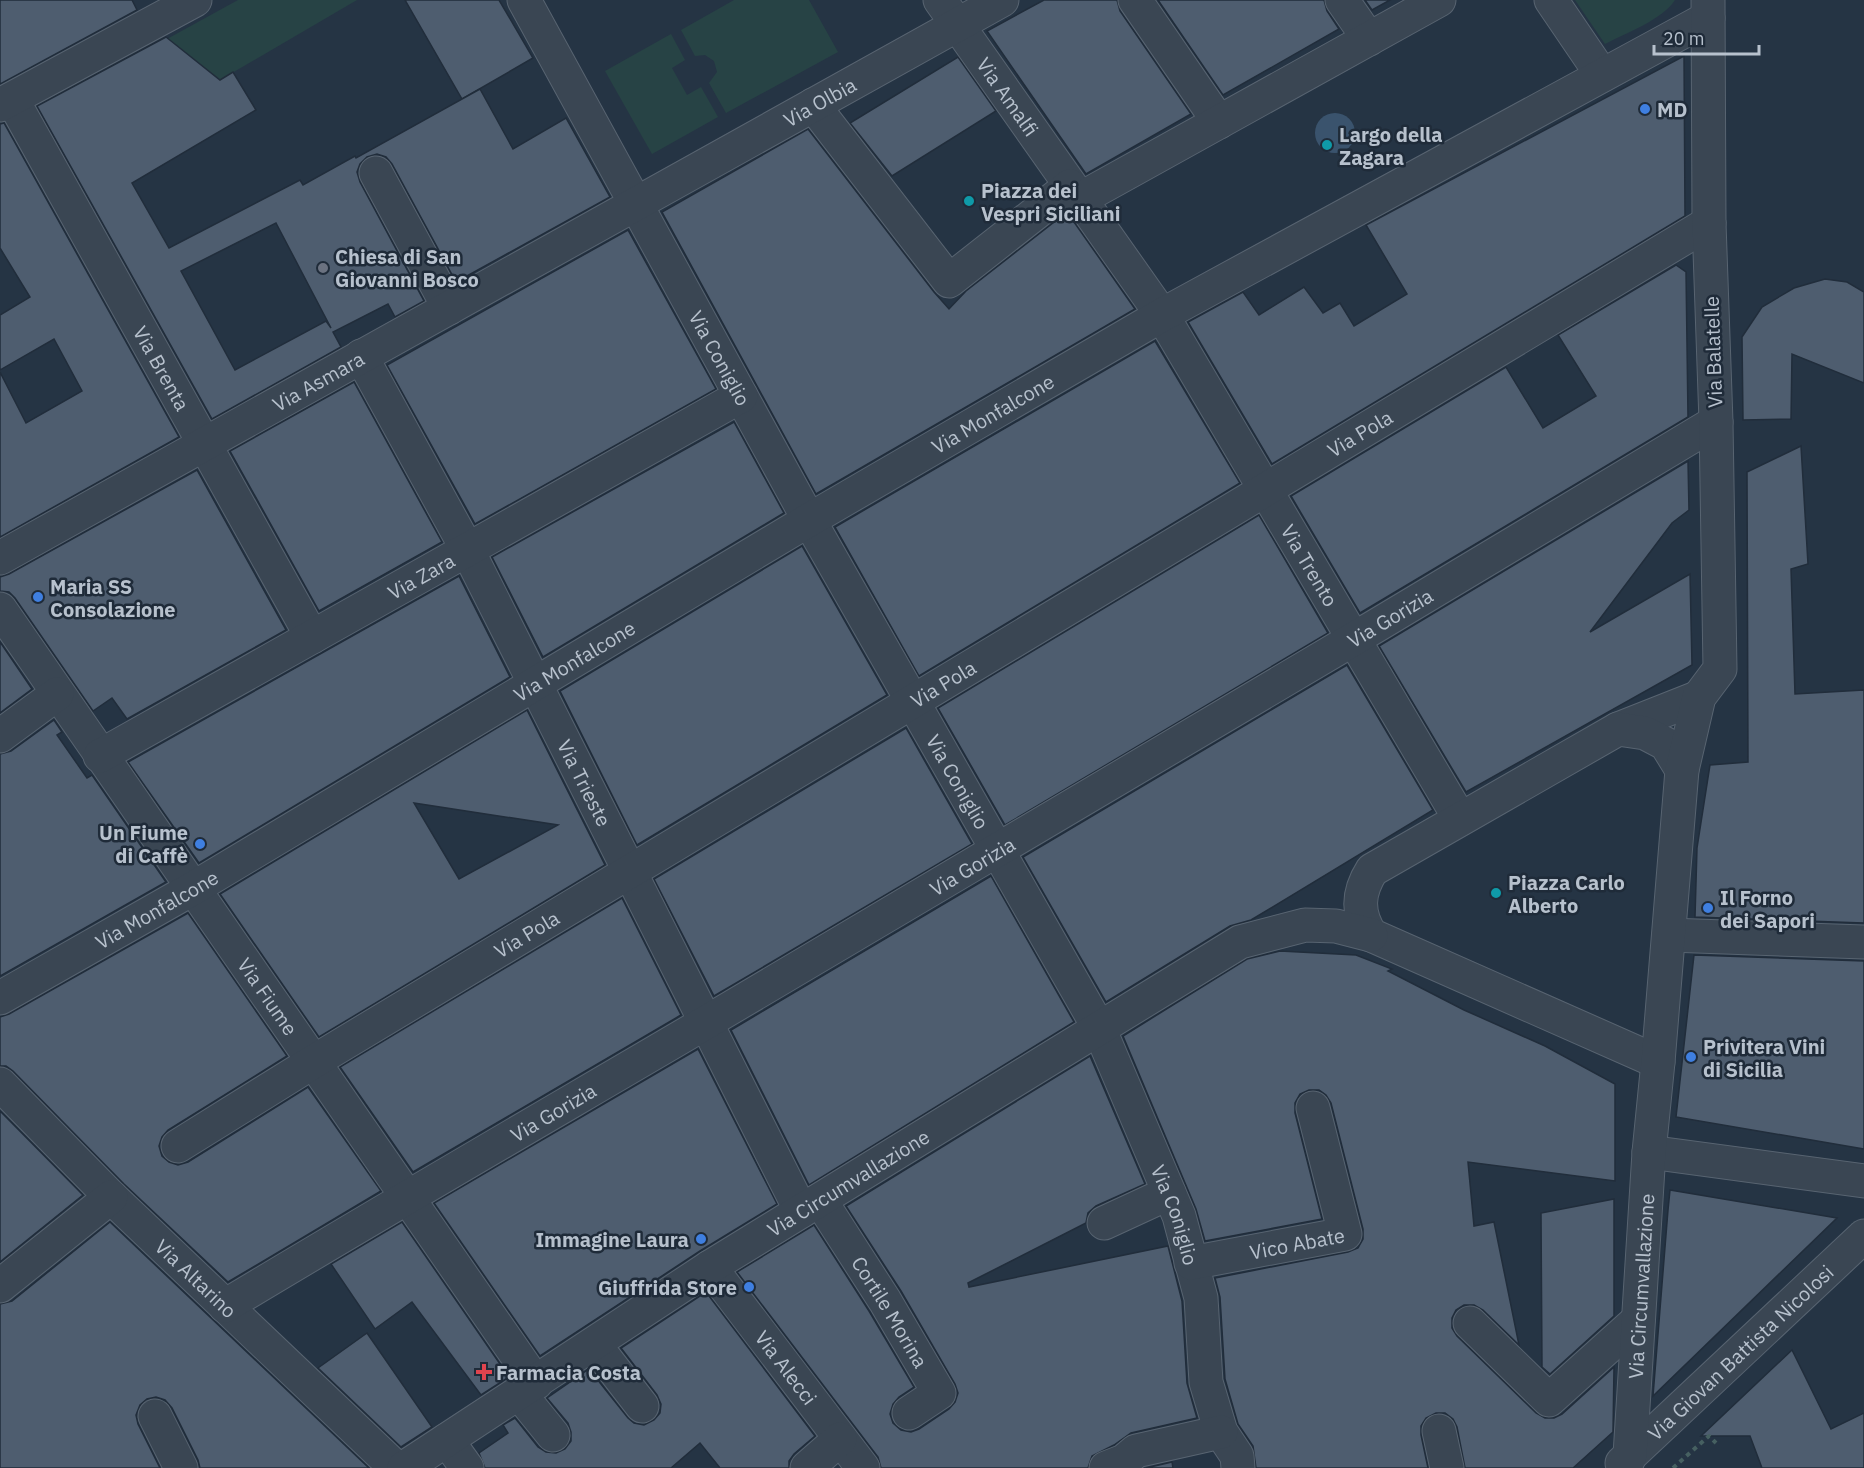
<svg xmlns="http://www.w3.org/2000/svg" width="1864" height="1468" font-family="'IBM Plex Sans',sans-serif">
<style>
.green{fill:#274345}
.water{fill:#3a536d}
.building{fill:#4e5d6f;stroke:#212d3b;stroke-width:1.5;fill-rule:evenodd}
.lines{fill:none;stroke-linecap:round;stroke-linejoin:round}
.minor-casing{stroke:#586471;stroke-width:35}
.path{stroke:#466061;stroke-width:4;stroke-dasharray:4.5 4.5;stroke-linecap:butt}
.minor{stroke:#3a4653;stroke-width:33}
.shop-dot{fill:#3f7fe0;stroke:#1f2b39;stroke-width:2}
.culture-dot{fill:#0f9aa8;stroke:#1f2b39;stroke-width:2}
.worship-dot{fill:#6b7280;stroke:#1f2b39;stroke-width:2}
.health-dot{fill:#e0444e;stroke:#1f2b39;stroke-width:2}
.labels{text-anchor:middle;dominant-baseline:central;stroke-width:5;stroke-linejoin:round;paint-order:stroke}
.street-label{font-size:20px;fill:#b7c1cd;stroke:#1f2b39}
.poi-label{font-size:20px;font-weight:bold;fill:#b7c1cd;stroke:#1f2b39;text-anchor:start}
</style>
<rect width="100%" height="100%" fill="#253444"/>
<g class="green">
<path d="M238,0h119l-137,80 -53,-41z"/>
<path d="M734,0h75l29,52 -112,61 -17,-30 8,-11 -3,-11 -9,-6 -10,1 -14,-26z"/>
<path d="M1575,0h100c-13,20 -49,33 -70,44z"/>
<path d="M671,34l14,26 -13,8 15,27 14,-8 17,30 -66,37 -47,-83z"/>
</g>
<circle class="water" cx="1335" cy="133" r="20"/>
<g class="building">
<path d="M0,0h132l5,10 -137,74z"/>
<path d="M405,0h94l34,58 -71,41z"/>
<path d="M1044,0h73l3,11 71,103 -105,60 -99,-143z"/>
<path d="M1158,0h166l3,11 12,18 -116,66z"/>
<path d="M1365,0h25l-18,10z"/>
<path d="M166,37l54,43 13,-8 23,38 -124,73 37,65 131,-68 3,5 52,-29 1,2 124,-69 33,60 53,-31 44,79 -154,85 -64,-118 -6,-7 -9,-3 -10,3 -7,7 -3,8 3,10 64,119 -29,16 -7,-13 -55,28 8,15 -129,72 -175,-313zM276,223l55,105 -5,-7 -91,49 -54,-99z"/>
<path d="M1684,56l1,160 -413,248 -84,-142 55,-30 16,23 45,-28 19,26 17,-10 14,23 53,-32 -41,-69z"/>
<path d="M958,57l38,54 -104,65 -42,-53z"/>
<path d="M4,123l175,314 -179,100v-165l26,51 56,-32 -28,-52 -54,31v-55l30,-18 -30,-49v-124z"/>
<path d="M808,129l126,163 15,17 17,-18 101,-79 68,97 -319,185 -154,-282z"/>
<path d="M628,230l88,159 -241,135 -88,-159z"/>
<path d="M1676,265l10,7 2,145 -328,196 -69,-117 215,-129 37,61 53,-32 -38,-61z"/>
<path d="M1825,279l22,3 17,10v91l-72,-29 -1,65 -48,1 -1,-83 20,-30 32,-19z"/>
<path d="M1155,341l85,142 -321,193 -84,-149z"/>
<path d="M354,382l88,160 -123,69 -89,-160z"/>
<path d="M734,422l50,91 -241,144 -51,-100z"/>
<path d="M1801,446l7,118 -17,5 4,125 69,-4v233l-169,-6 2,-69 13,-83 38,-3 -1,-290z"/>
<path d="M1688,461l1,49 -17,13 -82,109 100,-58 2,91 -226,127 -87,-146z"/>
<path d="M197,470l89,160 -159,89 -15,-21 -19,13 -78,-113 -6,-6 -9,-1v-14l9,-3z"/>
<path d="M1259,515l69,118 -323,192 -67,-117z"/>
<path d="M802,546l85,149 -250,150 -77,-154z"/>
<path d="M459,576l51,101 -311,186 -71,-101z"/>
<path d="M0,642l32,47 -32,24z"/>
<path d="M1347,665l86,145 -182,110 -21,6 -124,76 -83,-145z"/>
<path d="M527,710l78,155 -286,172 -99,-143zM414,803l144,22 -99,54z"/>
<path d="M54,720l8,12 -5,3 30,43 5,-3 74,107 -166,94v-222l11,-3z"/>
<path d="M906,728l66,116 -258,152 -60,-117z"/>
<path d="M991,876l83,146 -265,163 -78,-155z"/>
<path d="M622,898l59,117 -268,157 -73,-105z"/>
<path d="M188,913l99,143 -119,74 -6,7 -3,9 3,10 7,6 9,3 10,-3 120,-75 73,104 -153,91 -104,-98 -111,-113 -7,-5h-6v-49l9,-3z"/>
<path d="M1280,951l76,4 36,14 -4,2 76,39 81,36 70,38v97l-147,-19 6,64 20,-4 25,123 -36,-35 -9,-5h-10l-8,5 -4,8v10l5,8 79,77 9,5h9l8,-4 52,-47 -1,65 -40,36h-108l-8,-41 -4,-8 -8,-6h-9l-10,5 -5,8v9l7,33h-172l-3,-22 -15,-22 -13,-45 -5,-82 -5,-19 133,-26 10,-4 5,-9v-10l-32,-126 -5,-8 -7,-5h-10l-9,4 -5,9v10l27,106 -117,22 -9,-32 -73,-173 124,-77z"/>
<path d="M1694,955l170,6v188l-188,-32z"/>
<path d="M698,1049l79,155 -77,47 -160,105 -106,-153z"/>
<path d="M1090,1056l55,128 -49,22 -8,7 -2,10 -118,60 1,4 199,-41 14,55 5,82 10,35 -66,15 -17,12 -22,11 -4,12h-207l-3,-11 -141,-185 77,-47 55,86 45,76 -15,10 -6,7 -3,10 3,9 8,7 10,2 8,-3 30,-20 6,-7 3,-9 -3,-9 -54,-93 -55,-85z"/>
<path d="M0,1111l83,84 -83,67z"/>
<path d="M1670,1190l167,28 -184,178 15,-186z"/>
<path d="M1614,1199v117l-64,58 -8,-7 -1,-154z"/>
<path d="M110,1222l259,246h-169l-2,-8 -26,-52 -7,-8 -9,-3 -9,2 -7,6 -4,10 2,9 22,44h-160v-164l12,-3z"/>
<path d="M402,1222l107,155 -28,18 -69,-93 -37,27 -44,-65z"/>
<path d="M706,1292l109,144 -21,18 -5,7v7h-69l-20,-25 -29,25h-186l-6,-15 29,-20 -5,-8 12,-7 23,29 8,5 10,1 9,-4 6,-8v-9l-3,-9 -21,-25 42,-29 39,49 6,5 10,2 10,-5 6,-7 1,-9 -4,-9 -36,-47z"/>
<path d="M367,1333l65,94 -31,20 -83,-79z"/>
<path d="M1792,1350l39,79 33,-16v55h-102l-12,-32h-49z"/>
<path d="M1172,1462l1,6h-27z"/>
</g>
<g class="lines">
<g class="minor-casing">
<g id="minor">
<path id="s1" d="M524,0l285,520 290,508 80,188 22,82 5,84 15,50 16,24 1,12"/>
<path id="s2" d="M940,0l222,315 298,504"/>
<path d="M1135,0l84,122"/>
<path d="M1342,0l27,39"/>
<path d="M1551,0l51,75"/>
<path id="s3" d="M12,99l300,538"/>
<path d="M0,105l195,-105"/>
<path d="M813,105l136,176 121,-95"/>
<path d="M376,173l73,135"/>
<path d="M1080,199l359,-199"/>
<path id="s4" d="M361,356l106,193 334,662"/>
<path id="s5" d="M0,558l1002,-558"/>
<path id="s6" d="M0,609l536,774"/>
<path d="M1618,729l81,-32"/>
<path d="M0,736l57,-42"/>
<path id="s7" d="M100,756l641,-360"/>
<path d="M1669,935l195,7"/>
<path id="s8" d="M0,998l192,-109 617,-369 353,-205 546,-297"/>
<path d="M1658,1062l-287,-127c-15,-23 -13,-43 1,-65l246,-141 27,4 21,11 16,26"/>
<path id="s9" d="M0,1084l111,113 285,271"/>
<path id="s10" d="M178,1146l135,-84 1396,-839"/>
<path d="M1649,1152l215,29"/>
<path id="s11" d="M820,1200l65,101 54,92 -30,20"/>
<path d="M1104,1223l65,-30"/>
<path id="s12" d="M1191,1263l154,-29 -32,-126"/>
<path id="s13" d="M710,1267l153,201"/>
<path d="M0,1286l111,-89"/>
<path id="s14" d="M225,1306c159,-96 320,-189 480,-283 338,-198 675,-399 1011,-601"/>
<path d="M1470,1323l79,77 89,-80"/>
<path d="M594,1344l48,62"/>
<path d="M519,1393l34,42"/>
<path d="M155,1416l26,52"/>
<path d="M1439,1431l8,37"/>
<path d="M447,1440l20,28"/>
<path id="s15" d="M1622,1463l242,-227"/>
<path id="s16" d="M404,1468l306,-201 530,-325 65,-17 31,1 35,9"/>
<path d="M807,1468l33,-29"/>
<path d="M1106,1468l18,-7 12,-10 85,-19"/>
<path id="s17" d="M1625,1468l5,-13 19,-303 9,-90 24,-292 17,-73 21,-28 -4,-247 -7,-199 -1,-223"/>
</g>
</g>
<path class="path" d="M1673,1468l36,-32 7,7"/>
<use href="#minor" class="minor"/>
</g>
<g class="shop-dot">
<circle cx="1645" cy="109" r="6"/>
<circle cx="38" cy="597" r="6"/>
<circle cx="200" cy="844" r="6"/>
<circle cx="1708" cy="908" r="6"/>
<circle cx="1691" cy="1057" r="6"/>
<circle cx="701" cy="1239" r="6"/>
<circle cx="749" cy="1287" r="6"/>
</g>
<g class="culture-dot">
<circle cx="1327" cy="145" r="6"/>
<circle cx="969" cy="201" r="6"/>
<circle cx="1496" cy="893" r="6"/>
</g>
<circle class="worship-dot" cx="323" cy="268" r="6"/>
<path class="health-dot" d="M481 1363h6v6h6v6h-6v6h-6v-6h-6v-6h6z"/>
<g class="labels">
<g class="street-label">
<text stroke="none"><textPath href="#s2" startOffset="118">Via Amalfi</textPath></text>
<text stroke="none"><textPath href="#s5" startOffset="938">Via Olbia</textPath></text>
<text transform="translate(1713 352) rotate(-92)">Via Balatelle</text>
<text stroke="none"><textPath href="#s1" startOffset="408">Via Coniglio</textPath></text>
<text stroke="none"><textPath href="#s3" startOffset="308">Via Brenta</textPath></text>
<text stroke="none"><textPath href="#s5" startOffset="364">Via Asmara</textPath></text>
<text stroke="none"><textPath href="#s8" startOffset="1152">Via Monfalcone</textPath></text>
<text stroke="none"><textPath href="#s10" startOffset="1380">Via Pola</textPath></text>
<text stroke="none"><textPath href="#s2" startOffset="676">Via Trento</textPath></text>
<text stroke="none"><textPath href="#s7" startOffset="368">Via Zara</textPath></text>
<text stroke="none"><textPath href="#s14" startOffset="1353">Via Gorizia</textPath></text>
<text stroke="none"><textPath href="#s8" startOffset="666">Via Monfalcone</textPath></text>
<text stroke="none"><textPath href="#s10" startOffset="894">Via Pola</textPath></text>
<text stroke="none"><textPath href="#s4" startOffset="482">Via Trieste</textPath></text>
<text stroke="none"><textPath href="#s1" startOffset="894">Via Coniglio</textPath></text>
<text stroke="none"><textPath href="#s14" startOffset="867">Via Gorizia</textPath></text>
<text stroke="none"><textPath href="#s8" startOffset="180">Via Monfalcone</textPath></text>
<text stroke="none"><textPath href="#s10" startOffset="408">Via Pola</textPath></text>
<text stroke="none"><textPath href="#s6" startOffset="471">Via Fiume</textPath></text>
<text stroke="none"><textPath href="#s14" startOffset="381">Via Gorizia</textPath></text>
<text stroke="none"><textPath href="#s16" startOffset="528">Via Circumvallazione</textPath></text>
<text stroke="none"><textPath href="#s1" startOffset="1380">Via Coniglio</textPath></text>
<text stroke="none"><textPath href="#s12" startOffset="108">Vico Abate</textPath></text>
<text stroke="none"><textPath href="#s9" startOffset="276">Via Altarino</textPath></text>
<text stroke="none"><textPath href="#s17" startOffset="183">Via Circumvallazione</textPath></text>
<text stroke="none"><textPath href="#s11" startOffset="132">Cortile Morina</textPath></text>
<text stroke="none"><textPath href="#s15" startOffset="162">Via Giovan Battista Nicolosi</textPath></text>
<text stroke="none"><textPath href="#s13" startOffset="126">Via Alecci</textPath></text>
</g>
<g class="poi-label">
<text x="1657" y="109">MD</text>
<text x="1339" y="134">Largo della<tspan x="1339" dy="23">Zagara</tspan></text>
<text x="981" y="190">Piazza dei<tspan x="981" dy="23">Vespri Siciliani</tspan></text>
<text x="335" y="256">Chiesa di San<tspan x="335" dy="23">Giovanni Bosco</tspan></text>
<text x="50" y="586">Maria SS<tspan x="50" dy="23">Consolazione</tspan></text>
<text x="188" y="832" text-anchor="end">Un Fiume<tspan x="188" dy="23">di Caffè</tspan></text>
<text x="1508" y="882">Piazza Carlo<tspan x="1508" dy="23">Alberto</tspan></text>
<text x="1720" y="897">Il Forno<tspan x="1720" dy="23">dei Sapori</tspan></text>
<text x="1703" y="1046">Privitera Vini<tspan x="1703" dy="23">di Sicilia</tspan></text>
<text x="689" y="1239" text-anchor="end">Immagine Laura</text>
<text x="737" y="1287" text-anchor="end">Giuffrida Store</text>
<text x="496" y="1372">Farmacia Costa</text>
</g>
</g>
<path d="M1654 45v9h105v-9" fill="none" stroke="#b7c1cd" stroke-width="3"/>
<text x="1663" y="45" font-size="18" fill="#b7c1cd" stroke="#1f2b39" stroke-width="4.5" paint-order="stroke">20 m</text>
</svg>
